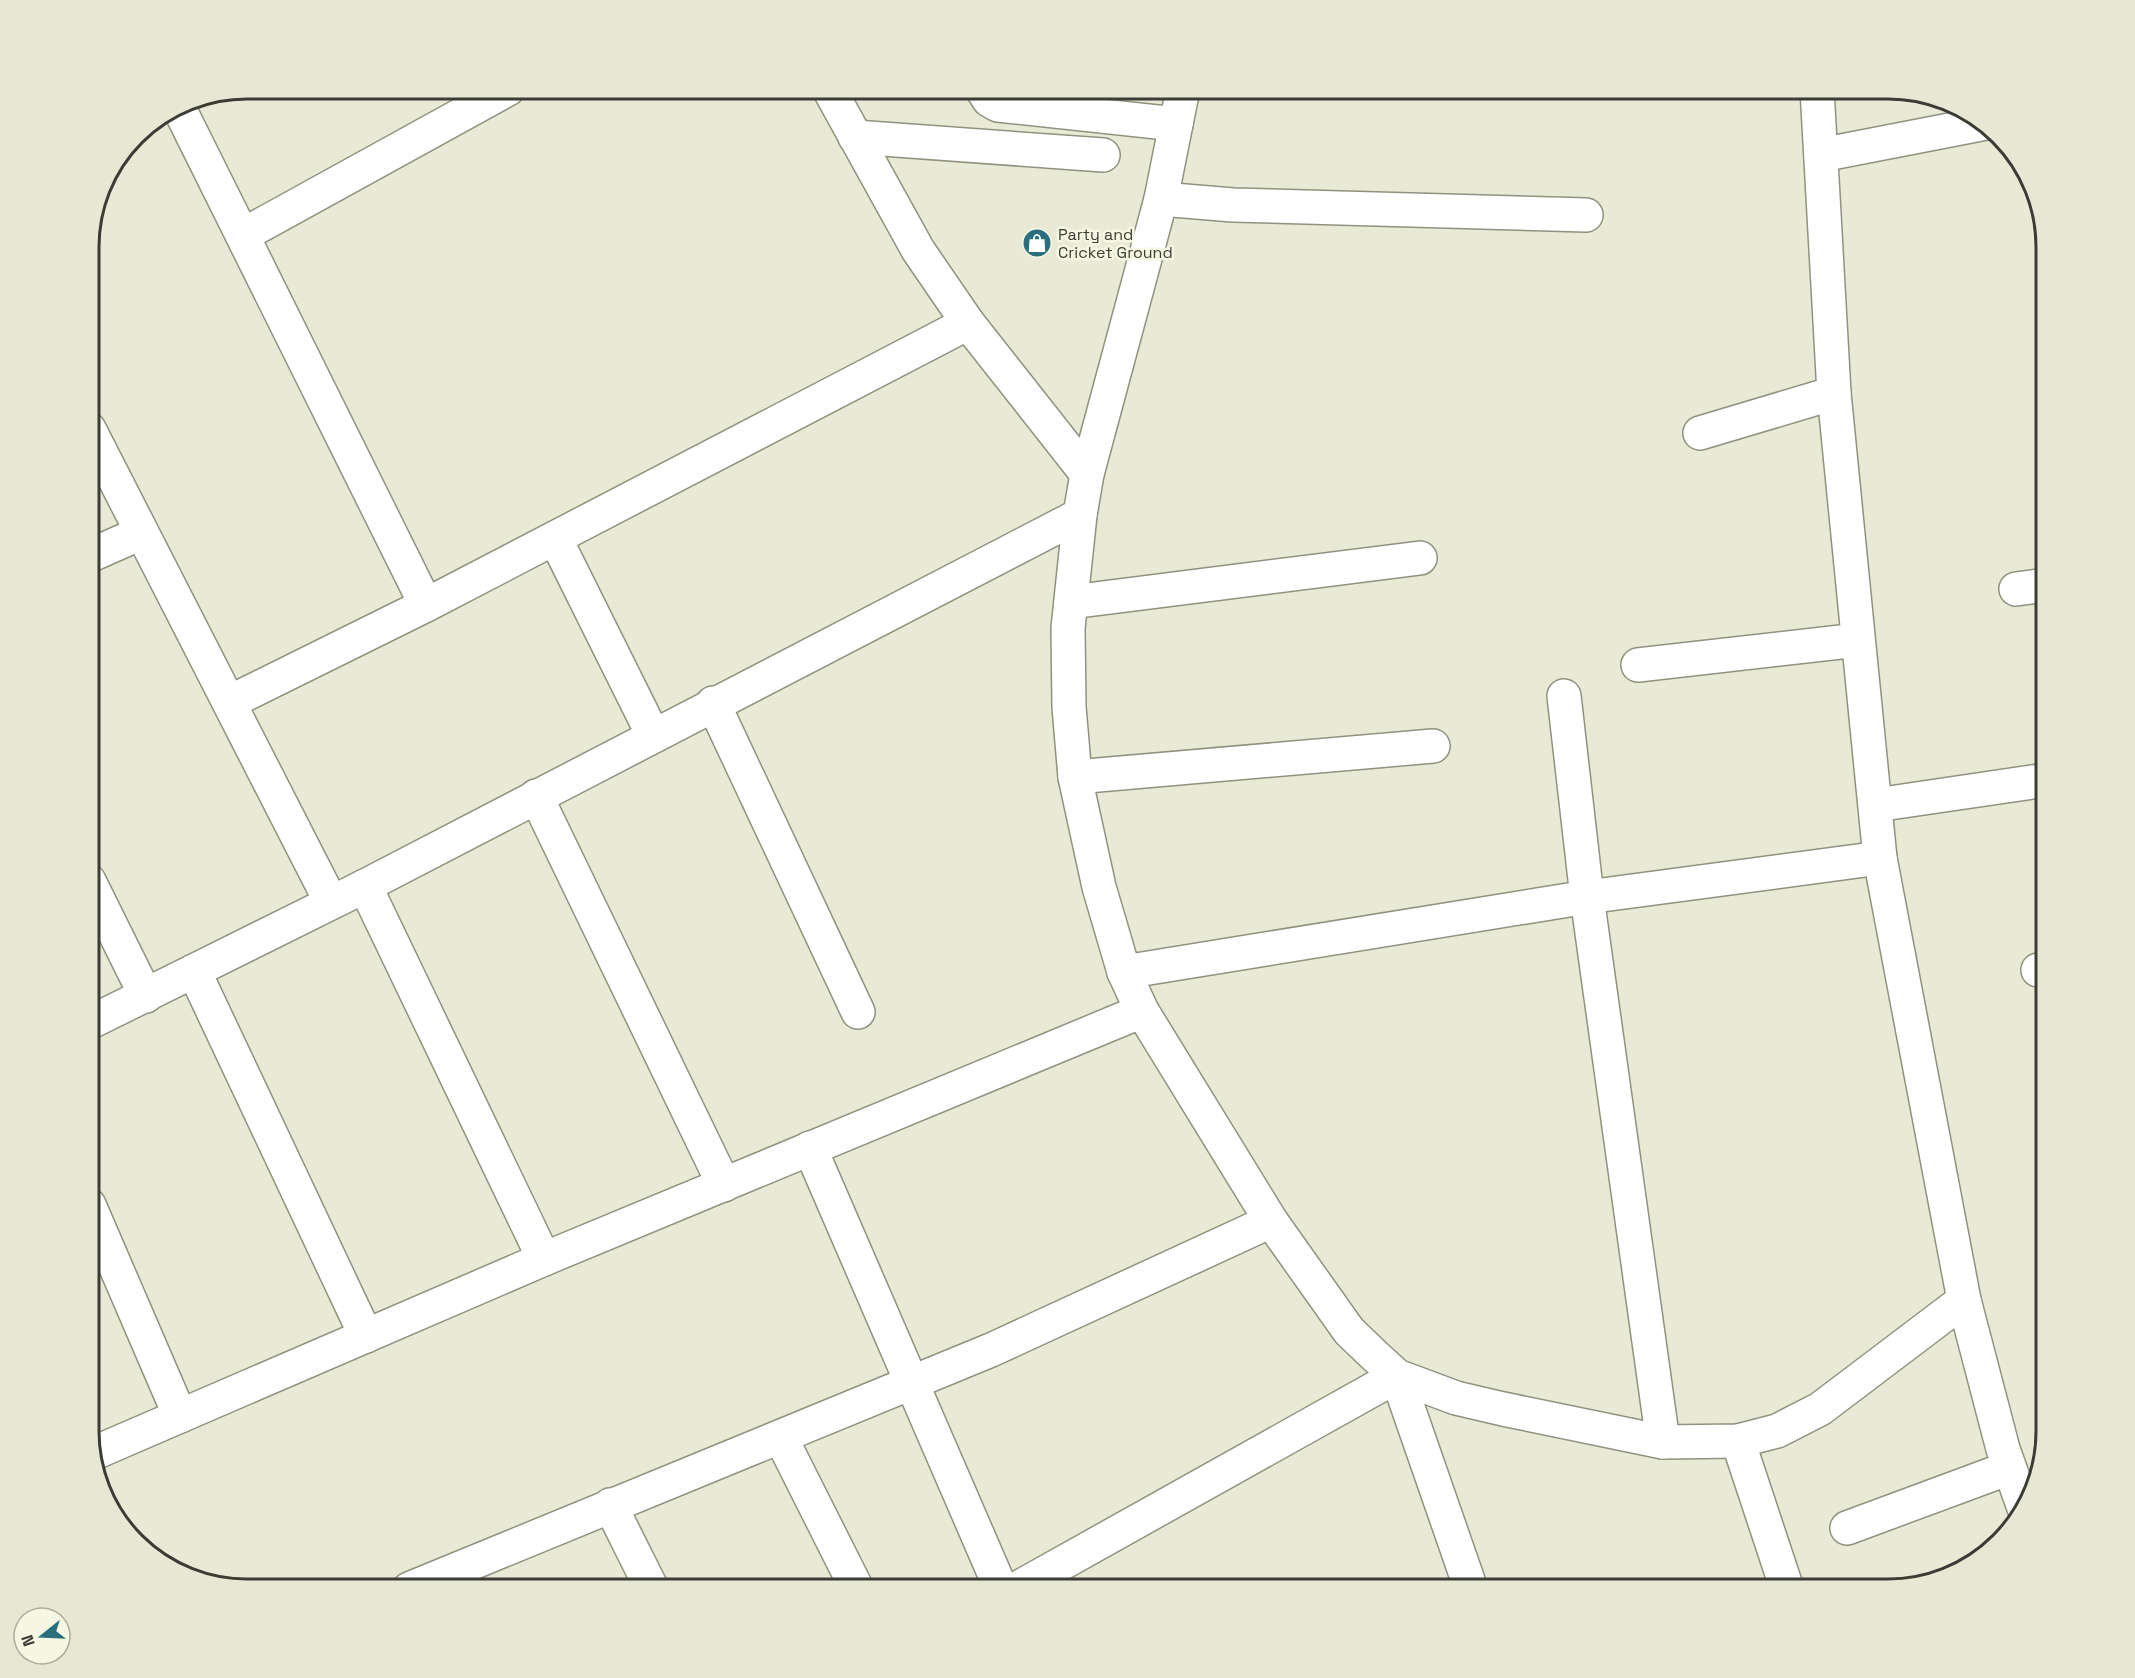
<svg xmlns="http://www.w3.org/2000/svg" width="2135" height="1678" font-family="'Space Grotesk',sans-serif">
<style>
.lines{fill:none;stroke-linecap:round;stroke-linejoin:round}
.minor-casing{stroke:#90927f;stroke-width:36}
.minor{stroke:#fff;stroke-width:33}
.labels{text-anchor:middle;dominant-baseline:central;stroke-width:5;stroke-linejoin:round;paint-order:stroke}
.poi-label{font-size:16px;fill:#3c3c34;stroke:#f5f7e2;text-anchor:start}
.rim{fill:none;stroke:#3c3c34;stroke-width:3}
</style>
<rect width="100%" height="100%" fill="#e8ead5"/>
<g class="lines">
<g class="minor-casing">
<g id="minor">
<path d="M829,89l89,161 50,73 119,151"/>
<path d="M982,89l7,11 9,5 178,19"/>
<path d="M1183,89l-22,110 -74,275 -7,41 -12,113 1,79 6,70 24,110 25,85 18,39 129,210 78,110 25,24 23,21 59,22 47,11 160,33 75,-1 39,-10 43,-22 144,-109"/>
<path d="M1817,89l17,304 46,465 84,442 39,149 21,59"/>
<path d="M178,106l248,499"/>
<path d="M855,137l248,18"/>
<path d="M1821,155l165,-32"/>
<path d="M1161,199l72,6 353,10"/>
<path d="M243,235l265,-146"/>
<path d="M89,429l242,473"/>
<path d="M1700,433l134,-40"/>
<path d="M555,538l98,197"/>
<path d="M89,556l52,-23"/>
<path d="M2016,589l30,-4"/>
<path d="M1071,602l349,-44"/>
<path d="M1638,665l220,-25"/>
<path d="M1564,696l23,201 76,545"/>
<path d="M230,702l196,-97 542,-282"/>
<path d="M713,703l145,309"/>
<path d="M1075,777l358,-31"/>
<path d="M536,796l188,389"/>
<path d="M1876,805l170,-25"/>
<path d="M89,881l57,115"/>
<path d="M365,886l179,373"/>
<path d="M2038,970l8,-1"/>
<path d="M194,971l172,365"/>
<path d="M1124,972l463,-75 293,-39"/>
<path d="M89,1023l276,-137 715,-371"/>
<path d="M810,1148l191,441"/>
<path d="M89,1205l91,211"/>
<path d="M781,1438l76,151"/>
<path d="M1738,1441l49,148"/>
<path d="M92,1454l452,-195 598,-248"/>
<path d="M610,1505l42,84"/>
<path d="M1847,1528l162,-60"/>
<path d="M409,1589l582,-239 280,-129"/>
<path d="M1016,1589l381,-213 74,213"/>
</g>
</g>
<use href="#minor" class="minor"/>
</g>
<defs>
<g id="shop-disc" transform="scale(1.5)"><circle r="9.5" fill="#2b6f7f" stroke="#f5f7e2"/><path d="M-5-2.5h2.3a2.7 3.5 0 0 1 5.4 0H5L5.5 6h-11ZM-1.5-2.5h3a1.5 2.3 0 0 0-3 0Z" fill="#fff"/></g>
</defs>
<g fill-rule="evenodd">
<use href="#shop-disc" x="1037" y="243"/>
</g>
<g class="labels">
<g class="poi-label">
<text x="1058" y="234">Party and<tspan x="1058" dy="18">Cricket Ground</tspan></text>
</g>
</g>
<path d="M0 0H2135V1678H0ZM247 99H1888A148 148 0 0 1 2036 247V1431A148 148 0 0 1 1888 1579H247A148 148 0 0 1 99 1431V247A148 148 0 0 1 247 99Z" fill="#e6e8d4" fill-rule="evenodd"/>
<path class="rim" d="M247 99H1888A148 148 0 0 1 2036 247V1431A148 148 0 0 1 1888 1579H247A148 148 0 0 1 99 1431V247A148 148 0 0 1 247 99Z"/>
<g transform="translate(42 1636) rotate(252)"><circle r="28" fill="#f5f7e2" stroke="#abac9c" stroke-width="1.5"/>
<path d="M0-4.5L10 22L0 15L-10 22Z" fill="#2b6f7f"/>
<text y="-9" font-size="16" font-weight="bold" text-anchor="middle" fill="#3c3c34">N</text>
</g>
</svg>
